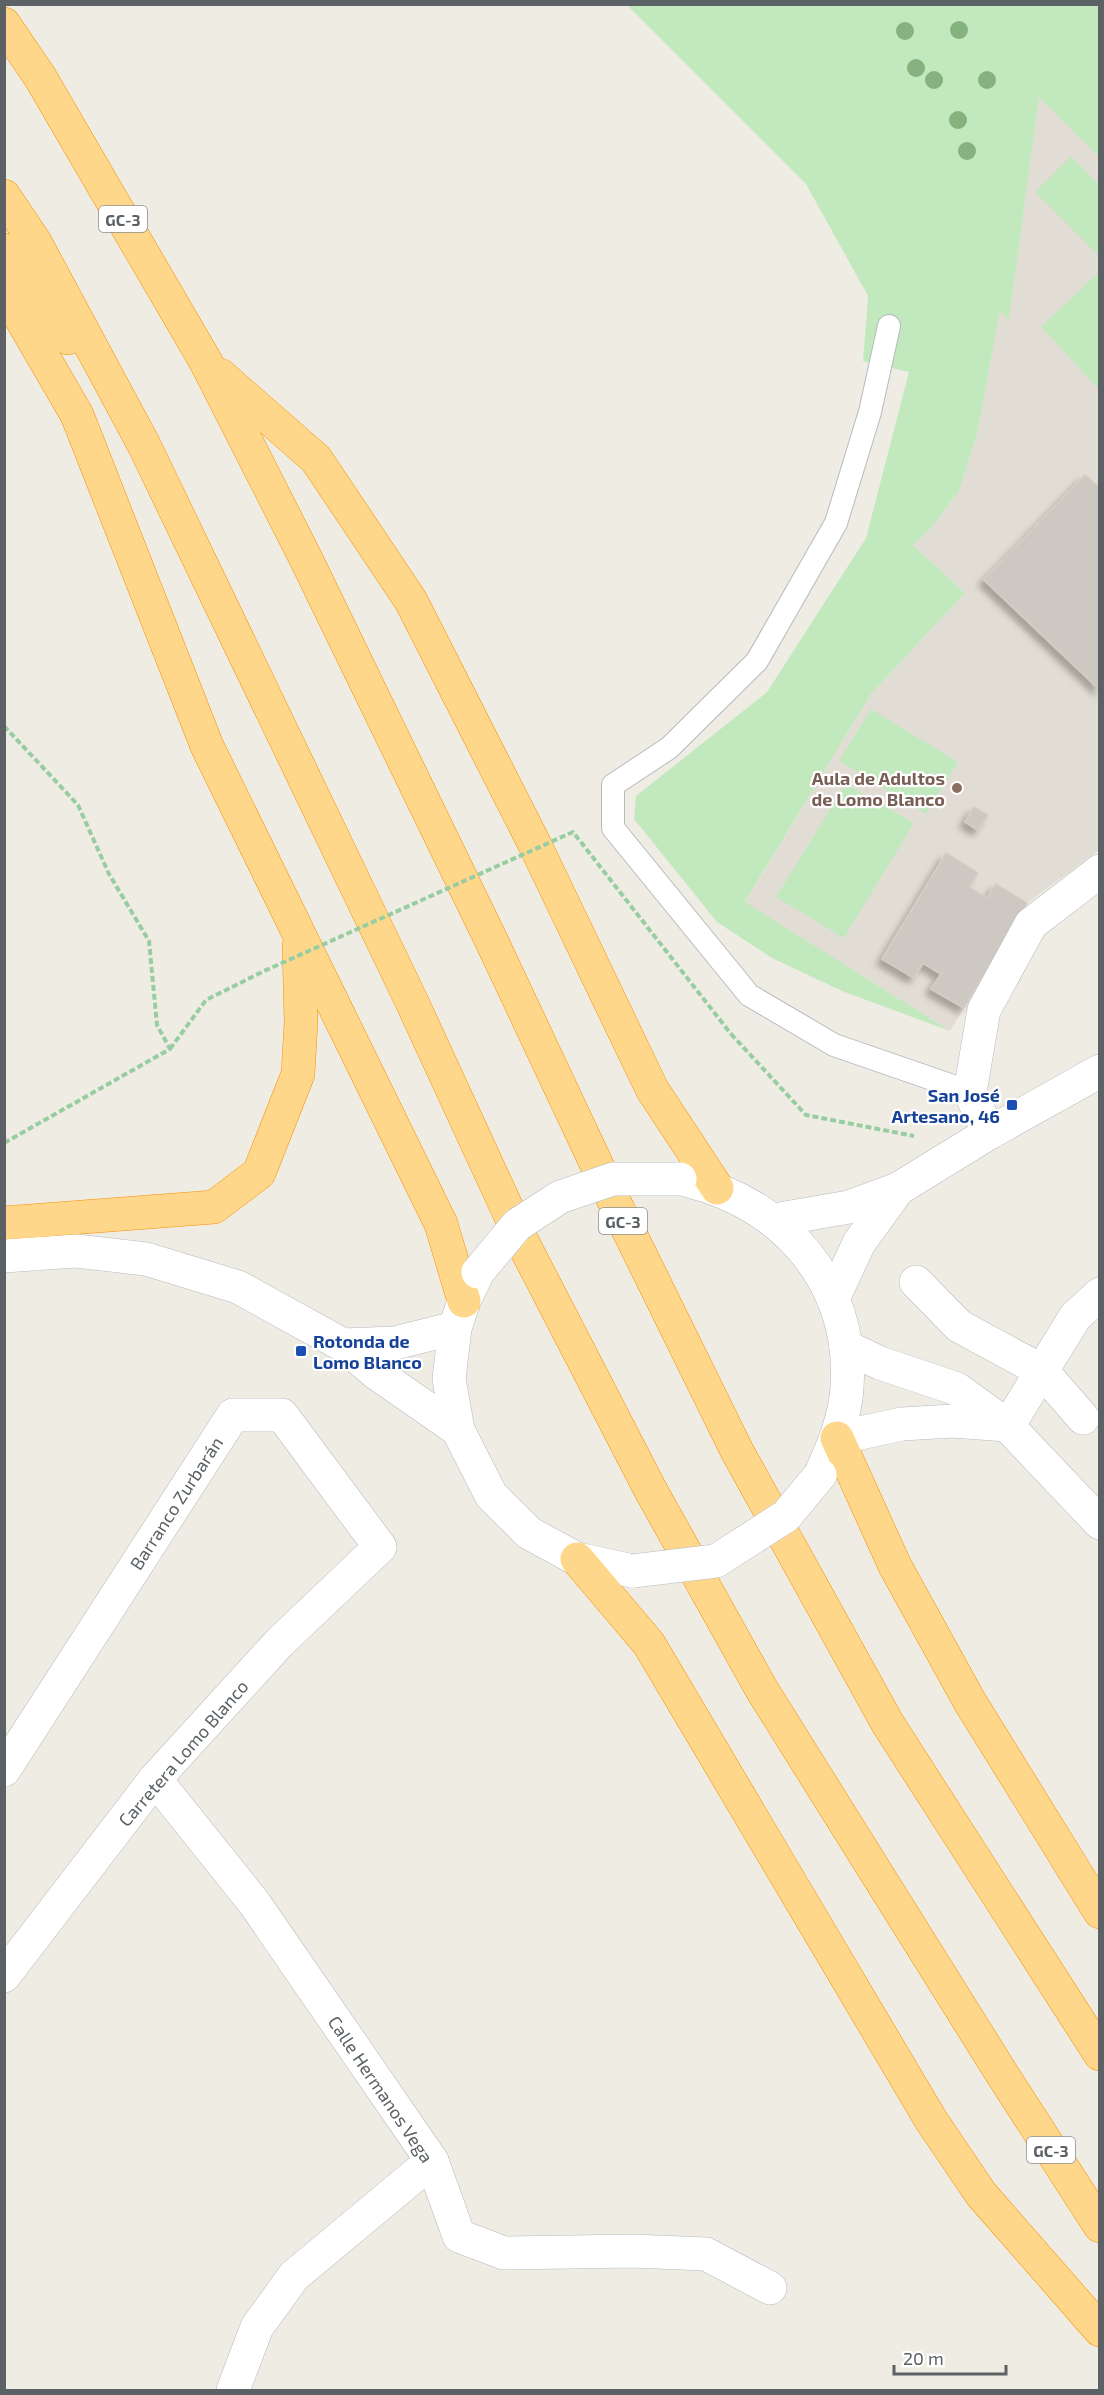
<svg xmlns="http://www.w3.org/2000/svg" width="1104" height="2395" font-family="'Exo 2',sans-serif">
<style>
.education{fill:#e2ddd4}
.green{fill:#c2e9be}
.building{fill:#cdc9c2;stroke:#d5cdc1;stroke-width:1.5;filter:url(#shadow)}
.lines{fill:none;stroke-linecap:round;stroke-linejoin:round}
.lane-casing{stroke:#b6babf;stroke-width:24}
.street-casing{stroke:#b6babf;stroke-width:34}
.secondary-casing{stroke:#b5babf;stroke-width:34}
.highway-casing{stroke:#f39100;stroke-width:34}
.path{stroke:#98cda2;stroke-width:4;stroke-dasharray:6 3;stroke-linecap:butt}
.lane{stroke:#fff;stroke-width:22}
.street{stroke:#fff;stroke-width:33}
.secondary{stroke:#fff;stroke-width:33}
.highway{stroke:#ffd78b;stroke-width:33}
.secondary-bridge-casing{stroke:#b5babf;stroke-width:34;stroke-linecap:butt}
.path-bridge{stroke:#98cda2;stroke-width:4;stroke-dasharray:6 3;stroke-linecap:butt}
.secondary-bridge{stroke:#fff;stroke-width:33}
.tree{fill:#86b27f}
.education-dot{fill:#8d6e63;stroke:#fff;stroke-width:2}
.transit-dot{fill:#1a4fb4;stroke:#fff;stroke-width:2}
.labels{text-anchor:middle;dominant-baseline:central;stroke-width:4.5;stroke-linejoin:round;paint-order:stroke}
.shield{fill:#fff;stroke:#8c9093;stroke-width:1.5}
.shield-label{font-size:16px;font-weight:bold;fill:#5b6165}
.education-label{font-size:18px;font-weight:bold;fill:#785e54;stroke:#fff;text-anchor:end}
.transit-label{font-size:18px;font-weight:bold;fill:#164399;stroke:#fff;text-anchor:end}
.street-label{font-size:18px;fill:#5b6165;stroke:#fff}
</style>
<defs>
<filter id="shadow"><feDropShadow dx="-5.5" dy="5.5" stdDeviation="3" flood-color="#0004"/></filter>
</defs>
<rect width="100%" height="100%" fill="#efece3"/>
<path class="education" d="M1039,96l60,61v693l-72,53 -77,128 -205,-128 126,-209 94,-101 -52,-48 18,-17 28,-37 18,-56 23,-125 9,9z"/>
<g class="green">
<path d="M627,5h472v152l-60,-60 -30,223 -9,-9 -23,124 -18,56 -28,37 -18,17 52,48 -94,101 -126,208 205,129 -108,-40 -70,-33 -55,-36 -83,-103 2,-23 131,-104 99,-154 43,-166 -46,-11 5,-65 -62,-112z"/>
<path d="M1071,156l28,29 1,68 -2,2 -63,-63z"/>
<path d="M1099,272v117l-58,-62z"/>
<path d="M871,709l87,53 -32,52 -87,-53z"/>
<path d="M846,784l68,39 -70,115 -68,-41z"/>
</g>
<g class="building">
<path d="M1085,475l15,13v202l-116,-110z"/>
<path d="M974,807l14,8 -10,15 -13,-8z"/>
<path d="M946,853l32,20 -9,14 18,11 9,-14 31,19 -63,105 -33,-19 10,-15 -18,-11 -9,15 -32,-19z"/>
</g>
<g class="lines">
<g class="lane-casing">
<path id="lane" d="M889,326l-19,86 -34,111 -79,138 -88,87 -56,37v43l136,167 85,50 136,47"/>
</g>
<g class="street-casing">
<g id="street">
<path d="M989,1133l-19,-41 14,-82 47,-86 69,-53"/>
<path d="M774,1220l75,-13 49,-18 91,-56 111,-62"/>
<path d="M916,1282l43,44 83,45 41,47"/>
<path d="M833,1299l26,-56 39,-54"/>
<path d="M1008,1426l67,-109 25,-23"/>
<path d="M4,1770l229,-355h49l98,132 -100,95 -125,137 -151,197"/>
<path d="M155,1779l100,125 177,257 27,75 45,17 128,-2 74,3 64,34"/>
<path d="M233,2390l24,-63 37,-51 138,-115"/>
</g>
</g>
<g class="secondary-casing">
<g id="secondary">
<path d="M689,1181c97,24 165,103 158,207 -2,30 -14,59 -27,87"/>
<path d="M4,1256l72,-5 70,8 92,28 105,58 33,28 82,57"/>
<path d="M476,1276l-12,25 -9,27 -6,51 9,51 33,65 38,38 48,26 56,12"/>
<path d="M343,1345l52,-2 60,-15"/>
<path d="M846,1347l34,16 77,26 51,37 92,97"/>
<path d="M837,1438l65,-14 51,-3 54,4"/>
</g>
</g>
<g class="highway-casing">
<g id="highway">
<path d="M4,24l36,53 166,285 100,197 186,383 118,251 127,258 151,273 212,330"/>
<path d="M4,196l31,46 109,203 267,555 112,243 127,246 112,201 240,384 98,152"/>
<path d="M4,250l64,88"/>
<path d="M4,289l73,126 130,331 234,478 23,77"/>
<path d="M220,375l96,84 95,142 124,244 117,244 65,99"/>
<path d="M4,1223l210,-16 45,-34 39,-99 3,-52 -2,-76"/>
<path d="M837,1438l58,128 75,136 130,210"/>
<path d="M577,1559l72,85 282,476 50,74 119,136"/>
</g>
</g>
<g class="path">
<path d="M4,726l74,79 31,69 40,67 8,84 13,24 -166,94"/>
<path d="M731,1034l75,81 108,21"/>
</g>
<use href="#lane" class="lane"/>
<use href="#street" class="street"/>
<use href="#secondary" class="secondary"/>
<use href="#highway" class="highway"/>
<g class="secondary-bridge-casing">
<g id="secondary-bridge">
<path d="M478,1272l39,-47 43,-28 53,-18h67"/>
<path d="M633,1571l83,-10 70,-45 34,-41"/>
</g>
</g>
<path class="path-bridge" d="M170,1049l36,-49 56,-28 311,-140 158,202"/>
<use href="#secondary-bridge" class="secondary-bridge"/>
</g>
<g class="tree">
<circle cx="959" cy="30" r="9"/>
<circle cx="905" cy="31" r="9"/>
<circle cx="916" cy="68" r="9"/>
<circle cx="934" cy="80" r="9"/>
<circle cx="987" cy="80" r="9"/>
<circle cx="958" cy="120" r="9"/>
<circle cx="967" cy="151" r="9"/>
</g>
<circle class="education-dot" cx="957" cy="788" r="6"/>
<g class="transit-dot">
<rect x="1006" y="1099" width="12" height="12" rx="3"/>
<rect x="295" y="1345" width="12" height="12" rx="3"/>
</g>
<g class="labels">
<g class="shield">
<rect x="99" y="206" width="48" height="26" rx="4.5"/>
<rect x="599" y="1208" width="48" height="26" rx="4.5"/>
<rect x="1027" y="2137" width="48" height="26" rx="4.5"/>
</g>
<g class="shield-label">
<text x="123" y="219">GC-3</text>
<text x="623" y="1221">GC-3</text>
<text x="1051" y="2150">GC-3</text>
</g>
<g class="education-label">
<text x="945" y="778">Aula de Adultos<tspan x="945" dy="21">de Lomo Blanco</tspan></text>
</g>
<g class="transit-label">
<text x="1000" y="1095">San José<tspan x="1000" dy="21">Artesano, 46</tspan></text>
<text x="313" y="1341" text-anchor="start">Rotonda de<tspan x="313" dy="21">Lomo Blanco</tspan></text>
</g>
<g class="street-label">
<text transform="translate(176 1503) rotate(-57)">Barranco Zurbarán</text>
<text transform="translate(183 1753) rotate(-49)">Carretera Lomo Blanco</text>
<text transform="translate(381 2089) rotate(56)">Calle Hermanos Vega</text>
</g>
</g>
<rect width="1104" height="2395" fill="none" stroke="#5b6165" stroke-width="12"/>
<path d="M894 2365v9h112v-9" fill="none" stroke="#5b6165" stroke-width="3"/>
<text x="903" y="2365" font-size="18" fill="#5b6165" stroke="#ffffff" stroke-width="4.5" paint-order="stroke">20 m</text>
</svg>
